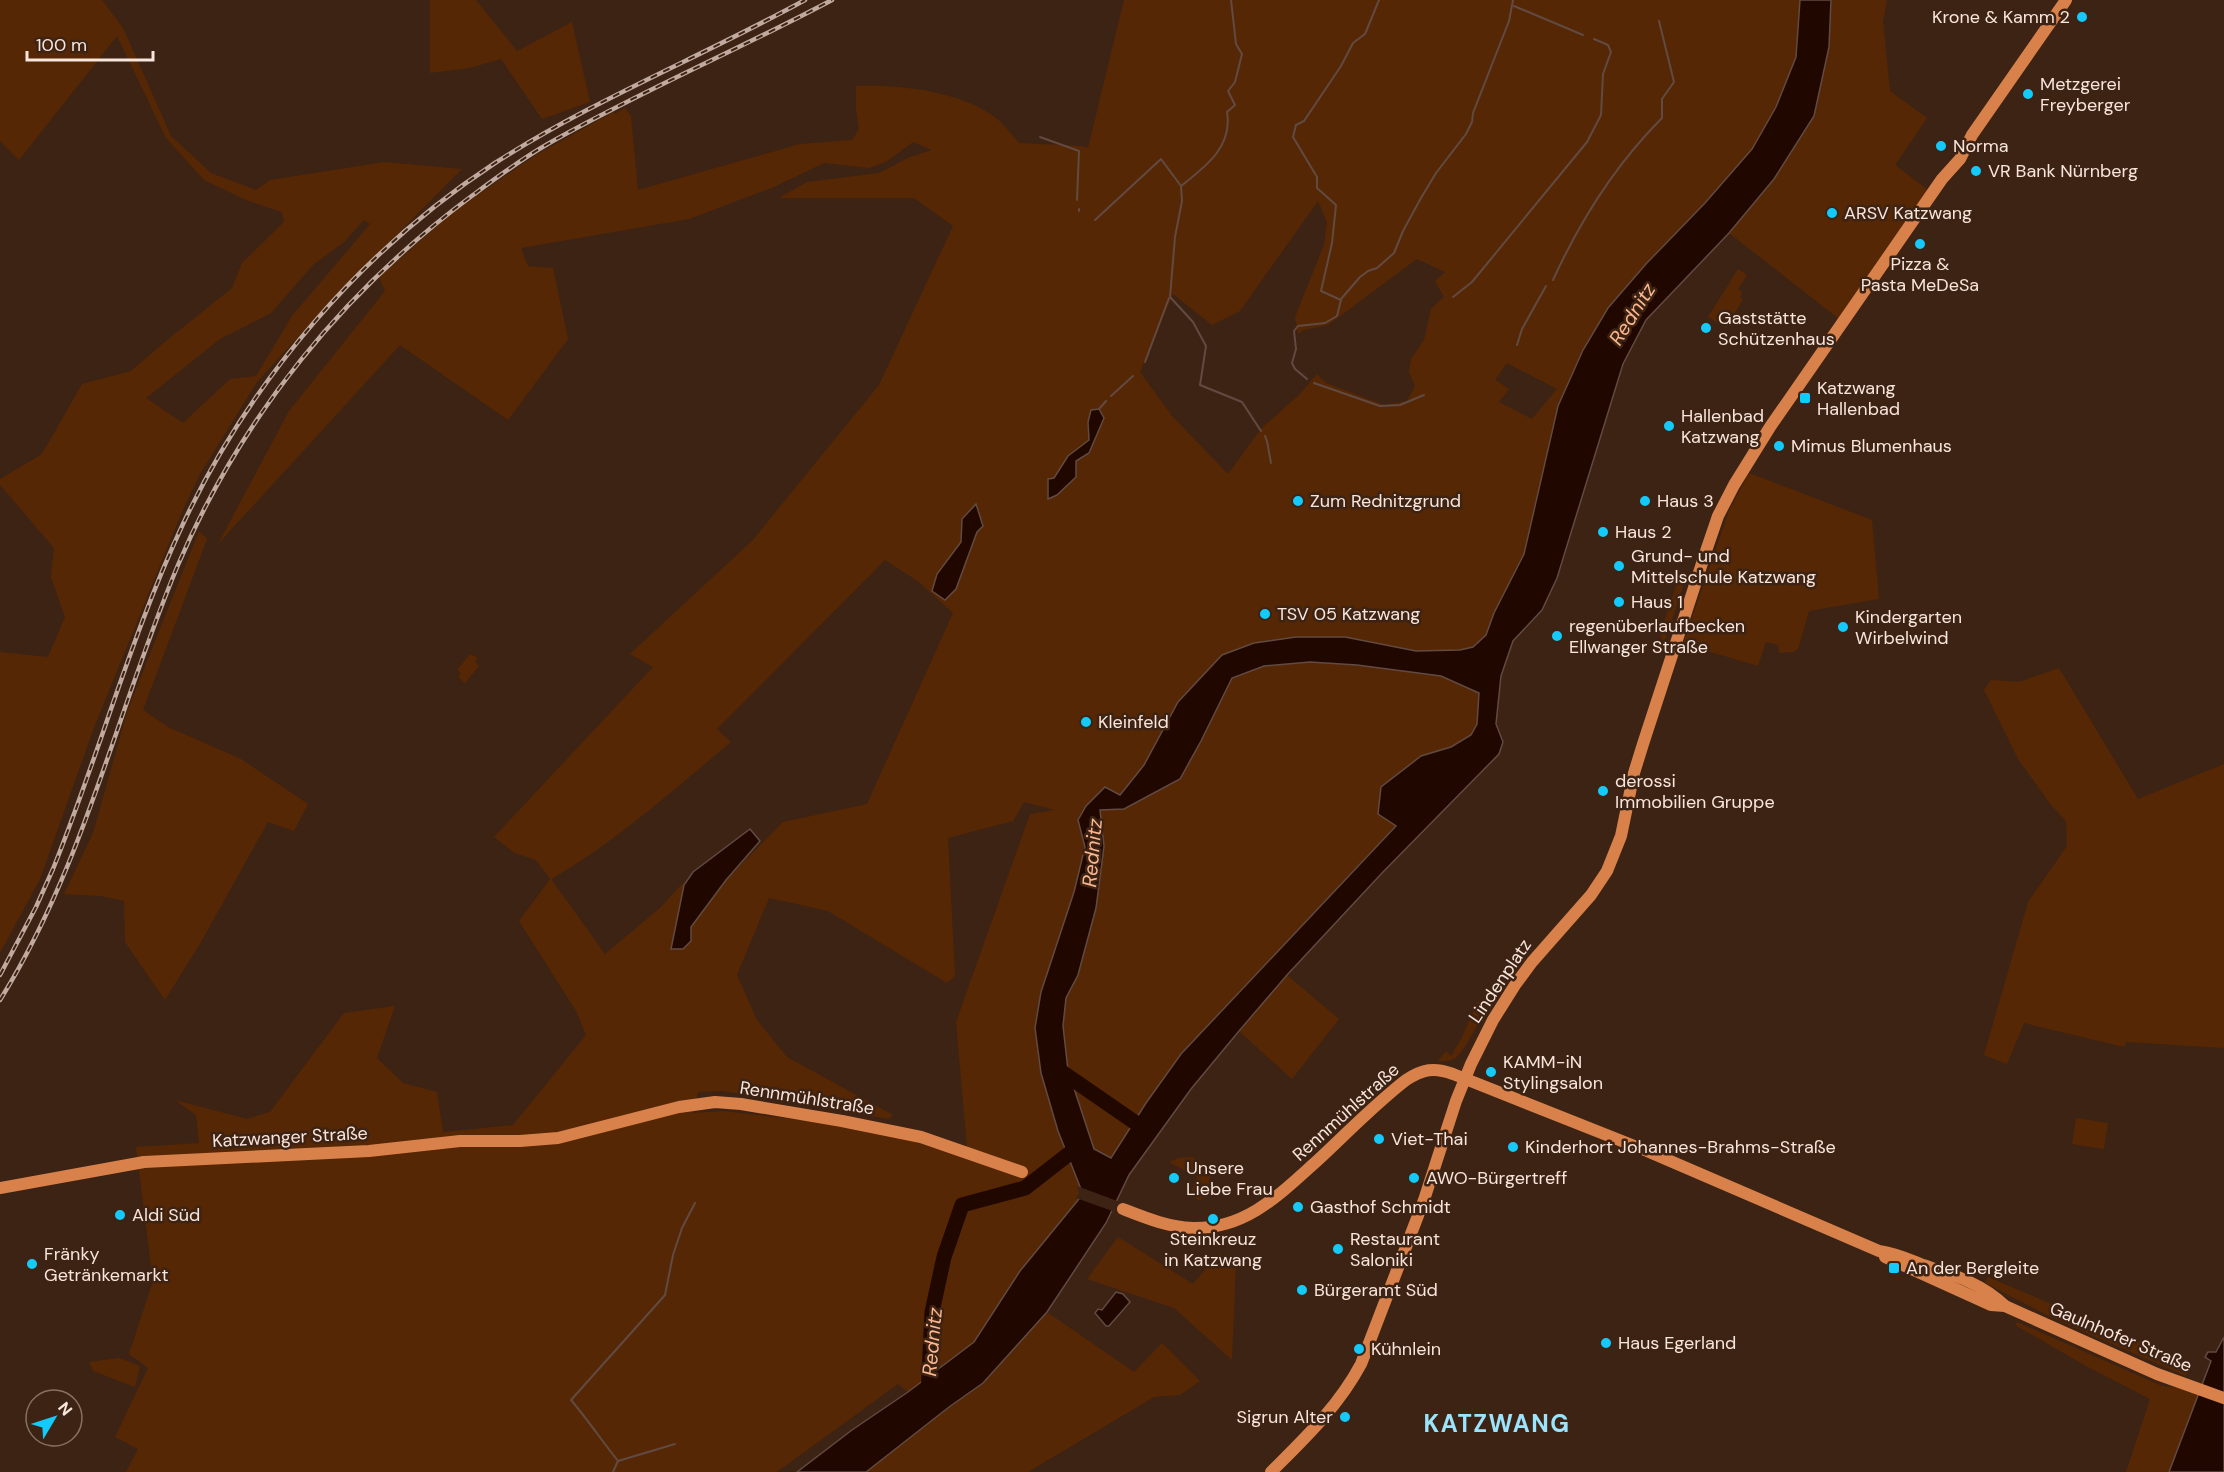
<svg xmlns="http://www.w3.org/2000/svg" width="2224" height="1472" font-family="'DM Sans',sans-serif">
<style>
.green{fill:#562704;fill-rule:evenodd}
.water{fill:#200700;stroke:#614a42;stroke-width:1.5;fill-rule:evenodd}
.pier{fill:#3d2313}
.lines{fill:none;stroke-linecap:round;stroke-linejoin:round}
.stream{stroke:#614a42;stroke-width:2}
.river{stroke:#200700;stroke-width:15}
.secondary{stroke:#d9814b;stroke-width:12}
.rail-casing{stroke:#c0aa9f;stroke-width:4.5}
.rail{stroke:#3d2313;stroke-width:2;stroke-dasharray:7;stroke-linecap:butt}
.poi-dot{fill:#14cafb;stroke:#3d2313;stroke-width:2}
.labels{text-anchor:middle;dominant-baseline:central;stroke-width:5;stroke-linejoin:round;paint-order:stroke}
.poi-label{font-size:18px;fill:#f8e5db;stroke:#3d2313;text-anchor:start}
.street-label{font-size:18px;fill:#f8e5db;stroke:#3d2313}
.water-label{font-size:20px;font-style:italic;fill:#fcb790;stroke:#3d2313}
.district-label{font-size:24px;font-weight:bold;letter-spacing:1.5px;fill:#9ce3fe;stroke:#3d2313}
</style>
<rect width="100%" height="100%" fill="#3d2313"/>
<g class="green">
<path d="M0,0h102l21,28 48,108 40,37 45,17 14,-10 115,-18 77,7 -132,133 -73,80 -57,92 -19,40 -86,211 -55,154 -40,74v-301l48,5 17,-40 -14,-40 3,-29 -54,-63v-6l42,-25 40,-70 49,-13 35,-30 66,-53 10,-25 42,-41 -2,-10 -36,-12 -42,-20 -38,-42 -49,-102 -98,124 -19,-19zM364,220l6,4 -78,92 -36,60 -26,3 -47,44 -37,-25 74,-59 51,-26 42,-48 31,-23z"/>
<path d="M430,0h46l41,51 55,-29 18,80 -48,17 -41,-60 -31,9 -40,5z"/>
<path d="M1124,0h676l-4,57 -20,50 -24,42 -47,54 -59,61 -38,44 -25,42 -25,56 -34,148 -30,59 -8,22 -13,12 -13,3 -44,1 -71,-14h-49l-42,6 -76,59 -34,63 -25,30 -41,25 7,27 -11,45 -33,100 -6,36 6,45 17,58 25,62 -63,78 -46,71 -66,50 -10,-8 -121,88h-651l12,-23 -23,-12 33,-69 -19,-14 24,-73 -17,-134 63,-4 -3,-28 -21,-15 72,19 23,-7 74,-99 51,-7 -18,52 26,25 34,9 6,40 70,-7 73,-90 -10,-24 -57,-90 31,-42 -14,-19 -21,-7 -21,-16 159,-170 -23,-13 122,-113 127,-156 74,-159 -39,-28h-135l28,-16 72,-9 31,-16 22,-7 -19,-8 -27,20 -17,6 -45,-5 -50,24 -85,32 -168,29 7,18 25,2 15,71 -60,81 -108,-75 -182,199 71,-133 96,-120 -6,-14 75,-66 82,-56 77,-43 2,2 10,-6 6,8 7,74 162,-46 52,-4 7,-11 -3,-20v-23c43,-2 105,5 140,32 9,7 16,17 23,25l62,3 7,2zM1318,201l9,21 -3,23 -29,72 3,17 6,-4 24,-5 89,-66 28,13 -10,9 9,16 -13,12 -7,31 -13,19 -2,13 6,14 -8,15 -23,4 -58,-22 -9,-9 -16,19 -40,36 -33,45 -56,-58 -32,-44 33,-78 39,31 28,-14zM1507,363l50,26 -25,30 -33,-17 10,-13 -14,-9zM885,560l34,22 34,31 -86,191 -84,18 -57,58 -35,47v14l-20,8 13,-64 -2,-1 -22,24 -55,46 -54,-75c65,-37 122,-89 180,-137l-14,-13zM1024,802l31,8 -25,4 -74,208 12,136 -81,-25 -59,-10 -105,-12 -30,2 5,-21 25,-1 166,28 4,-4 -106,-58 -30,-37 -20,-45 32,-77 59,13 119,72 8,-7 -7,-138 65,-17z"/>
<path d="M1831,0h56l-4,22 7,69 37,27 -32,47 37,28 -89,129 -114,-89 45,-54 40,-63 15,-69z"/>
<path d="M1738,269l9,6 -9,14 4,3 -2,5 3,2 -17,29 -18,-11z"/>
<path d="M1749,473l123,47 7,79 -70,12 -11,38 -5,3 -14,1 -1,-8 -12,-3 -8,24 -75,-22 46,-133z"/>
<path d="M199,531l8,8 -64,171 25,17 73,32 67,45 -14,27 -26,-9 -67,120 -36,58 -40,-58 -1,-41 -23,-5 -37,-2 29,-61 35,-124z"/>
<path d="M1679,577l6,3 -21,64 -4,-10z"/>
<path d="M470,654l8,4 -3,4 4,4 -14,17 -7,-6 3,-4 -4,-3z"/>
<path d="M1310,662l47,3 84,11 38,17c-1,10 0,20 -2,30 -4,22 -38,27 -56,33l-25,69 -215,229 -35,49 -34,56 -18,-10 -26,-79 -5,-44 3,-28 12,-23 26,-129 -4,-36 80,-31 21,-38 31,-63 32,-12z"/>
<path d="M2059,668l79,131 86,-35v284l-98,-6 -2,5 -100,-24 -17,41 -23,-9 44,-153 39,-56 -1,-25 -15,-16 -33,-46 -34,-69 7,-10 28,2z"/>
<path d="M1287,975l52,44 -47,60 -53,-48z"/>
<path d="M1478,1001l11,4c-10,13 -25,51 -37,55 -5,2 -10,1 -14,1l8,-10 5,5 9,-15z"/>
<path d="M2076,1118l32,5 -4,26 -32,-5z"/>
<path d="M1191,1157l17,8 3,17 -11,19 -10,-6 7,-18 -28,-15 9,-4z"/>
<path d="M1118,1237l75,47 26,-31 17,11 -4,96 -58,-52 -87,-29z"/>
<path d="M1988,1277l202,86 -4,13 -129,-56 -72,-37z"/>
<path d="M1047,1312l87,60 28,-29 38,38 -20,14 -26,2 -126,75h-162l83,-65 34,-24z"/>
<path d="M2017,1322l145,64 38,4 -31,82h-43l24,-73 -64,-33 -71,-41z"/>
<path d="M119,1358l21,8 -5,21 -42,-16 -4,-9z"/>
</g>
<g class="water">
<path d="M1800,0h31l-2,47 -15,69 -40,63 -45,54 -83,87 -23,44 -66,214 -15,32 -29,31 -12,35 -5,48 7,18 -4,12 -117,119 -95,102 -48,56 -48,58 -62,86 -23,48 -59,89 -64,71 -34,24 -83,65h-69l55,-42 56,-38 66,-50 46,-71 63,-77 -25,-63 -17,-58 -6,-45 6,-36 33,-100 11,-45 -7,-27 8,-14 19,-19 15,8 24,-30 34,-63 44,-47 32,-12 42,-6h49l71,14 44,-1 13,-3 13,-12 8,-22 30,-59 34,-148 25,-56 25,-42 38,-44 59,-61 47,-54 24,-42 20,-50zM1310,662l47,3 84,11 38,17 -2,31 -6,11 -20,12 -30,9 -40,31 -3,27 18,12 -215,228 -35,49 -35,55 -17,-9 -26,-79 -5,-44 3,-28 12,-23 18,-67 8,-62 -4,-36 24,-1 56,-30 21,-38 31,-63 32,-12z"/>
<path d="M1099,409l5,9 -15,35 -13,8v16l-19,18 -9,4v-20l6,-1 14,-22 21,-16 -1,-18 3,-12z"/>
<path d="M976,504l7,22 -6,6 -21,57 -11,11 -13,-9 5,-17 24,-32 1,-23z"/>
<path d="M750,829l10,12 -34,39 -35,47v14l-8,8h-12l13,-64 9,-13z"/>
<path d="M1116,1292l7,2 7,8 -21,24h-3l-11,-13 3,-4 4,1z"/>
<path d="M2224,1337v135h-55l42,-111 -6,-4 3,-5h8z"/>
</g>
<path class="pier" d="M1077,1186l43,16 -5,10 -39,-14 3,-5z"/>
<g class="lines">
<g class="stream">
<path d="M1514,6l69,29"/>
<path d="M1040,137l39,14 -2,49"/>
<path d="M1181,186c24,-19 52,-39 46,-74l8,-7 -7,-14 7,-9 7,-28 -6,-10 -5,-44"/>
<path d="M1079,209v2"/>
<path d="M1095,220l66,-61 20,27 1,15 -7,36 -5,60 23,25 13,24 -6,39 42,17 19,29"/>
<path d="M1553,280c27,-59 63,-116 109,-162v-19l12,-17 -15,-61"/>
<path d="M1453,297l19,-15 115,-140 14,-27 2,-41 8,-22 -3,-7 -14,-6"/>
<path d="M1341,299l19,-22 8,-6 9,-3 17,-15 9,-22 18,-33 15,-25 30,-39 6,-12 1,-9 36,-92 4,-21"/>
<path d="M1517,345l5,-16 24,-43"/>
<path d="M1145,362l24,-64"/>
<path d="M1307,379l-12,-10 -3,-6 4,-14 -2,-18 4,-5 27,-3 12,-7 4,-16 -20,-9 11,-48 4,-38 -19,-17v-11l-24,-40 3,-12 8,-4 37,-55 12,-23 12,-9 14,-34"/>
<path d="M1314,383l66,23 20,-1 24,-10"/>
<path d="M1111,396l22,-20"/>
<path d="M1099,409l7,-8"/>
<path d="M1265,436l2,5 4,22"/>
<path d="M618,1461c-16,-20 -30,-41 -47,-61l94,-105 8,-40 9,-27 13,-25"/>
<path d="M613,1472l5,-11 57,-17"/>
</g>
<g class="river">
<path d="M1059,1070l87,60"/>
<path d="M928,1395l4,-83 12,-55 18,-52 63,-17 54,-42"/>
</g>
<g class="secondary">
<path d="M0,1188l144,-26 225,-11 91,-10h60l38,-3 121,-31 36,-5 26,2 101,17 79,16 101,35"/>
<path d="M1123,1209c23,9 45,18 70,19 54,1 88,-35 125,-68 29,-27 57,-56 88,-80 17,-11 28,-13 47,-6l194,77 232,100c16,2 29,8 44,14 30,10 59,18 82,41"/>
<path d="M1885,1257l106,48 14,1 152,68 67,24"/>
<path d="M1271,1472c34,-34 67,-65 90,-108l63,-164 32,-99 15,-37 22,-44 22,-35 17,-23 59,-67 16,-24 14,-35 13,-63 9,-29 63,-193 12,-35 16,-31 36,-58 172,-248 18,-20 12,-24 94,-135"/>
</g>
<g class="rail-casing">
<g id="rail">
<path d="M0,975l36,-68 17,-38c46,-114 78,-234 130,-345 68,-145 178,-273 312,-361 98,-63 208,-107 310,-163"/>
<path d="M0,1000c84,-134 117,-290 178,-435 63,-148 166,-275 295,-370 23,-17 47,-35 73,-50 93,-53 192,-95 286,-145"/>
</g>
</g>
<use href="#rail" class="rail"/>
</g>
<g class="poi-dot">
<circle cx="2082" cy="17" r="6"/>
<circle cx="2028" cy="94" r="6"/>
<circle cx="1941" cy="146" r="6"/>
<circle cx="1976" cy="171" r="6"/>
<circle cx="1832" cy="213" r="6"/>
<circle cx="1920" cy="244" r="6"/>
<circle cx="1706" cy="328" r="6"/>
<rect x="1799" y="392" width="12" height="12" rx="3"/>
<circle cx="1669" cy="426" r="6"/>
<circle cx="1779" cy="446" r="6"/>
<circle cx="1298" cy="501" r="6"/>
<circle cx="1645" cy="501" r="6"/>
<circle cx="1603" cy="532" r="6"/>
<circle cx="1619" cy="566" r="6"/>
<circle cx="1619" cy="602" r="6"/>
<circle cx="1265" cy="614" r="6"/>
<circle cx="1843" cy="627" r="6"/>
<circle cx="1557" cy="636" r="6"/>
<circle cx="1086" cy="722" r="6"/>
<circle cx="1603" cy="791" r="6"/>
<circle cx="1491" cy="1072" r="6"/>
<circle cx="1379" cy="1139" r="6"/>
<circle cx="1513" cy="1147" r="6"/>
<circle cx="1174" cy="1178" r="6"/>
<circle cx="1414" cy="1178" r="6"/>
<circle cx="1298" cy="1207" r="6"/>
<circle cx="120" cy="1215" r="6"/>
<circle cx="1213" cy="1219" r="6"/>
<circle cx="1338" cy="1249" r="6"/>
<circle cx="32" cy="1264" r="6"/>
<rect x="1888" y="1262" width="12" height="12" rx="3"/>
<circle cx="1302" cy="1290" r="6"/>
<circle cx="1606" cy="1343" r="6"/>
<circle cx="1359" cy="1349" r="6"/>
<circle cx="1345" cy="1417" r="6"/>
</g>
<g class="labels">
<g class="poi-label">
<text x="2070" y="17" text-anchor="end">Krone &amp; Kamm 2</text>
<text x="2040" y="84">Metzgerei<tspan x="2040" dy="21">Freyberger</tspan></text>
<text x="1953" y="146">Norma</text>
<text x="1988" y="171">VR Bank Nürnberg</text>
<text x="1844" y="213">ARSV Katzwang</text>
<text x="1920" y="264" text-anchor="middle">Pizza &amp;<tspan x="1920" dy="21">Pasta MeDeSa</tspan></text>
<text x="1718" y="318">Gaststätte<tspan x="1718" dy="21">Schützenhaus</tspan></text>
<text x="1817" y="388">Katzwang<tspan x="1817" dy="21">Hallenbad</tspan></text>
<text x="1681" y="416">Hallenbad<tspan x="1681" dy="21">Katzwang</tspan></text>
<text x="1791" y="446">Mimus Blumenhaus</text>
<text x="1310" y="501">Zum Rednitzgrund</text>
<text x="1657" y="501">Haus 3</text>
<text x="1615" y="532">Haus 2</text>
<text x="1631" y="556">Grund- und<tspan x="1631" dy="21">Mittelschule Katzwang</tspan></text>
<text x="1631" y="602">Haus 1</text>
<text x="1277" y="614">TSV 05 Katzwang</text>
<text x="1855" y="617">Kindergarten<tspan x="1855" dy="21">Wirbelwind</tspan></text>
<text x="1569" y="626">regenüberlaufbecken<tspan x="1569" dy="21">Ellwanger Straße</tspan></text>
<text x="1098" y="722">Kleinfeld</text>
<text x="1615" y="781">derossi<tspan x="1615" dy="21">Immobilien Gruppe</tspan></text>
<text x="1503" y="1062">KAMM-iN<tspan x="1503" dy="21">Stylingsalon</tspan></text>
<text x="1391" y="1139">Viet-Thai</text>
<text x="1525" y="1147">Kinderhort Johannes-Brahms-Straße</text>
<text x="1186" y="1168">Unsere<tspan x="1186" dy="21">Liebe Frau</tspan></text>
<text x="1426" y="1178">AWO-Bürgertreff</text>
<text x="1310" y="1207">Gasthof Schmidt</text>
<text x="132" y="1215">Aldi Süd</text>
<text x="1213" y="1239" text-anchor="middle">Steinkreuz<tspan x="1213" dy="21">in Katzwang</tspan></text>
<text x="1350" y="1239">Restaurant<tspan x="1350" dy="21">Saloniki</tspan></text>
<text x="44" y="1254">Fränky<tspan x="44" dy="21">Getränkemarkt</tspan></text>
<text x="1906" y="1268">An der Bergleite</text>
<text x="1314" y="1290">Bürgeramt Süd</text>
<text x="1618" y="1343">Haus Egerland</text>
<text x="1371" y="1349">Kühnlein</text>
<text x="1333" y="1417" text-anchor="end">Sigrun Alter</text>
</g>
<g class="street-label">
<text transform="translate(1500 981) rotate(-56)">Lindenplatz</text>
<text transform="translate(807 1098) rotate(9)">Rennmühlstraße</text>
<text transform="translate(1346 1112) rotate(-42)">Rennmühlstraße</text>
<text transform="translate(290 1137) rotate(-3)">Katzwanger Straße</text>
<text transform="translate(2121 1337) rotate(23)">Gaulnhofer Straße</text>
</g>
<g class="water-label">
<text transform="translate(1632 314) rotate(-58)">Rednitz</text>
<text transform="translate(1092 853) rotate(-85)">Rednitz</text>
<text transform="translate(932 1342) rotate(-85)">Rednitz</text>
</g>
<g class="district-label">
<text x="1497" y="1423">KATZWANG</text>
</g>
</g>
<g transform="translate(54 1418) rotate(51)"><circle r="28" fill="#3d2313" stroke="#887163" stroke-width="1.5"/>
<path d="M0-4.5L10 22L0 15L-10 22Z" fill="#14cafb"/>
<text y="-9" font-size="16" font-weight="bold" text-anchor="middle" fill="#f8e5db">N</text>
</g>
<path d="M27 51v9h126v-9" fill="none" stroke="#f8e5db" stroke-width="3"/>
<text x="36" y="51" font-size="18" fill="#f8e5db" stroke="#3d2313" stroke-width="4.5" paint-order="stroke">100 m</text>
</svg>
